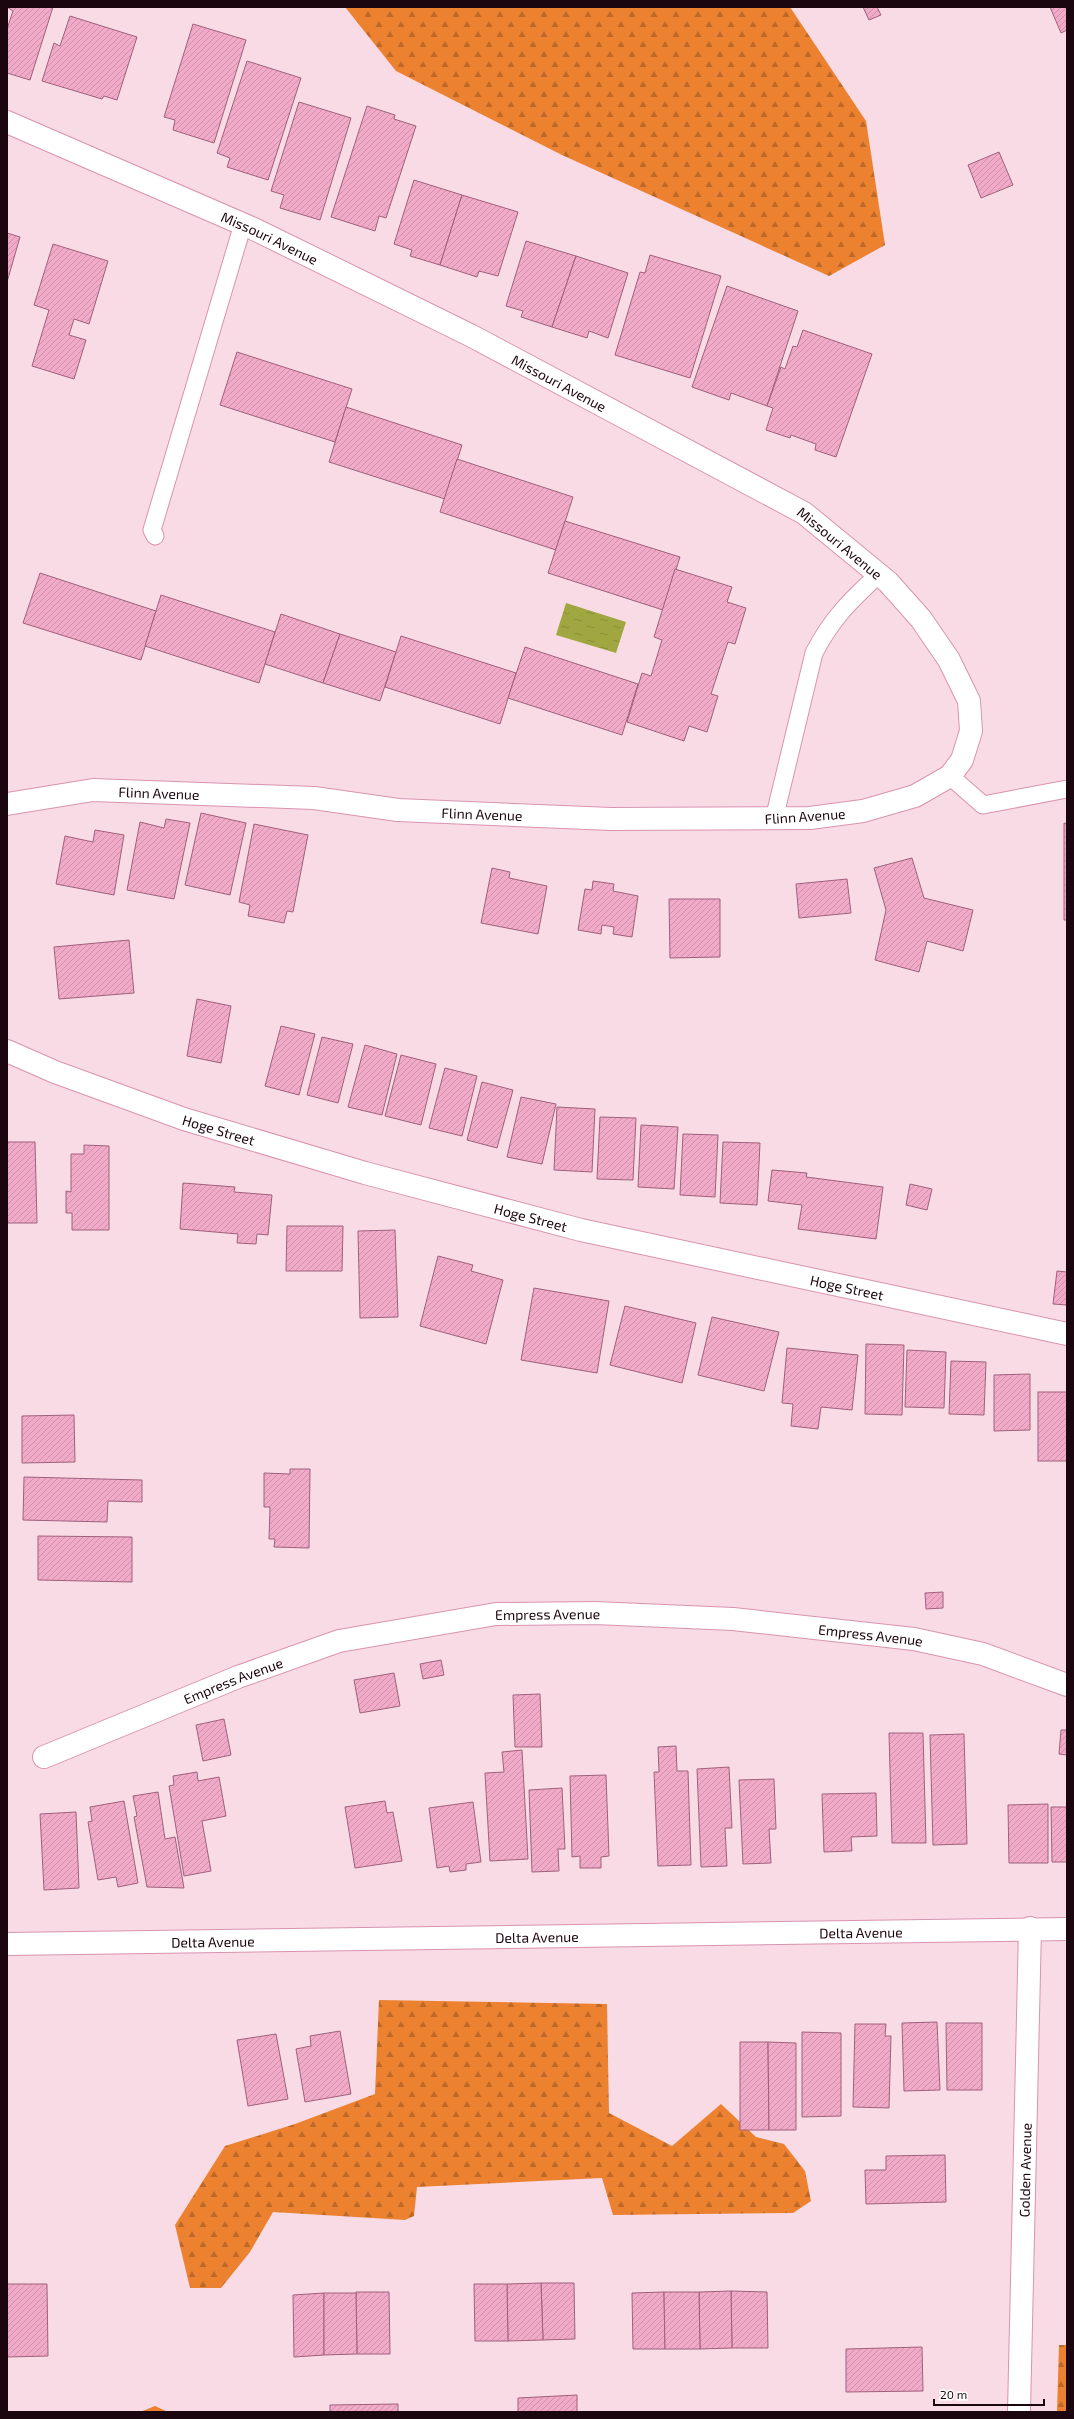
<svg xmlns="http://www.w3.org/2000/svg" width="1074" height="2419" font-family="'Exo 2',sans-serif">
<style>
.forest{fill:url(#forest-firs)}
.water{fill:url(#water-ripples)}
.building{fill:url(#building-hatch);stroke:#a0607c}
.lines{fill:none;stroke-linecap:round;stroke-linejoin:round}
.service-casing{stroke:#d993b0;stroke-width:19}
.minor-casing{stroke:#d993b0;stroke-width:24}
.secondary-casing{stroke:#d993b0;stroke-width:24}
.service{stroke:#fff;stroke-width:17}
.minor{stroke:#fff;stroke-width:22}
.secondary{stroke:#fff;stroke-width:22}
.labels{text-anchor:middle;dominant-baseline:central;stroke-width:3;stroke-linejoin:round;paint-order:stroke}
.street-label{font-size:14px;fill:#1b050f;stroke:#fff}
</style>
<defs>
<pattern id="forest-firs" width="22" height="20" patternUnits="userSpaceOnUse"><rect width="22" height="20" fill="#ec8130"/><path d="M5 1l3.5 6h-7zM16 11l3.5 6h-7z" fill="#be6827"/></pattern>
<pattern id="water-ripples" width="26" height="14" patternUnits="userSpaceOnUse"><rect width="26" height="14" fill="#a0a740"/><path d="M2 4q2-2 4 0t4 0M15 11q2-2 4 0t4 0" fill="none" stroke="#898e37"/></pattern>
<pattern id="building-hatch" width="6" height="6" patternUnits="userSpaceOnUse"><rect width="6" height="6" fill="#f1aac7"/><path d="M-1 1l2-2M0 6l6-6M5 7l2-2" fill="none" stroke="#ce91aa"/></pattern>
</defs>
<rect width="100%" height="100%" fill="#f9dbe6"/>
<g class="forest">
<path d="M345,7h445l76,114 19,124 -56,31 -267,-121 -166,-84z"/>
<path d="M379,2000l228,4 2,109 63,33 49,-42 35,33 28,7 21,27 6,30 -18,12 -180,2 -11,-37 -185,9 -3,29 -9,4 -132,-8 -23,40 -29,36h-31l-15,-63 50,-79 70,-22 80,-30z"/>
<path d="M1059,2345h8v67h-10z"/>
<path d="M155,2406l13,6h-28z"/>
</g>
<path class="water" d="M566,603l60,19 -10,31 -60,-18z"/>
<g class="building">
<path d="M7,7h46l-23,73 -23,-7v-44l6,-18z"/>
<path d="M863,7h14l4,8 -12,5z"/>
<path d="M1050,7h17v23l-6,3z"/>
<path d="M70,16l67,21 -20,63 -13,-4 -2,3 -60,-18 12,-38 6,3z"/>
<path d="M193,24l53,16 -32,103 -41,-13 2,-10 -11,-3z"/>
<path d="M247,61l54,17 -33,102 -41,-13 3,-9 -13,-5z"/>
<path d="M299,102l52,16 -31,102 -40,-12 4,-13 -13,-4z"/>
<path d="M367,106l28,9 -1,4 22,7 -30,92 -7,-2 -4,15 -44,-14z"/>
<path d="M999,152l14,33 -32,13 -13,-33z"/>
<path d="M414,180l48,15 -22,70 -30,-9 2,-6 -18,-6z"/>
<path d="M462,195l56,17 -20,64 -19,-5 -2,6 -37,-12z"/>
<path d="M7,233l13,4 -13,45z"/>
<path d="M526,241l50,15 -24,71 -31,-10 2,-6 -17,-5z"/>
<path d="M53,244l55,17 -19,63 -15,-5 -5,16 17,5 -12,39 -42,-13 17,-56 -15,-5z"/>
<path d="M650,255l71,21 -31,102 -75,-23 25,-83 5,1z"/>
<path d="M576,256l52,17 -20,65 -19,-7 -2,7 -35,-11z"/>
<path d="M727,286l71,25 -31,95 -36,-13 -2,7 -37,-13z"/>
<path d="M803,330l69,24 -36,103 -21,-7 1,-6 -25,-9 -1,3 -24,-8 7,-22 -6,-2 14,-39 4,2 8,-23 4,1z"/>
<path d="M237,352l115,37 -17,53 -115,-37z"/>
<path d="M346,407l116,38 -17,54 -116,-37z"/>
<path d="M457,459l116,38 -17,53 -116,-38z"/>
<path d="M565,521l115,36 -17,53 -115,-37z"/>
<path d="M675,569l57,18 -5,15 19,6 -11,36 -7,-2 -17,52 7,2 -11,36 -18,-6 -5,15 -57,-19 15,-49 9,3 11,-36 -8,-3z"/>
<path d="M40,573l116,38 -15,49 -118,-37z"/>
<path d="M161,595l114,37 -16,51 -114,-37z"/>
<path d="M281,614l59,20 -17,49 -58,-19z"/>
<path d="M340,634l56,18 -16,49 -57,-18z"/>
<path d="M401,636l115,37 -16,51 -115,-37z"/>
<path d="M525,647l113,37 -16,51 -114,-37z"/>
<path d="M201,813l45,10 -16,72 -45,-10z"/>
<path d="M166,819l24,4 -16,76 -47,-9 13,-68 24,6z"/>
<path d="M1064,823l3,1v96h-3z"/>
<path d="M254,824l54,11 -15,77 -6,-1 -3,12 -36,-7 2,-11 -11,-3z"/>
<path d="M95,830l29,5 -10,60 -58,-11 9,-48 28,6z"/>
<path d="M912,858l12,40 49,12 -10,41 -36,-10 -8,31 -44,-12 11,-50 -12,-42z"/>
<path d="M492,868l18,4 -1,6 38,8 -9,48 -57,-11z"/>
<path d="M847,879l4,34 -52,5 -3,-34z"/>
<path d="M593,881l21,3 -1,7 25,5 -6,41 -19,-3 1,-7 -12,-2 -1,9 -23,-4 7,-41 7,1z"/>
<path d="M669,899h51v58l-50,1z"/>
<path d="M129,940l5,53 -75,6 -5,-52z"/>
<path d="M197,999l34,7 -10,57 -34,-7z"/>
<path d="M281,1026l34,8 -16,61 -34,-9z"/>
<path d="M322,1037l31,7 -15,59 -31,-8z"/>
<path d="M365,1045l32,9 -15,61 -34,-8z"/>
<path d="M401,1055l35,9 -15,61 -36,-9z"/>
<path d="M445,1068l32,8 -15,60 -33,-8z"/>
<path d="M482,1082l31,8 -16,58 -30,-8z"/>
<path d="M521,1097l35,7 -14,60 -35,-7z"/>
<path d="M557,1107l38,2 -3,63 -38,-2z"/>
<path d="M600,1117l36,1 -3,62 -36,-1z"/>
<path d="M641,1125l37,2 -4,62 -36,-2z"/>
<path d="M683,1134l35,1 -3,62 -35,-2z"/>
<path d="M7,1142h28l2,81h-30z"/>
<path d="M723,1142l37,1 -3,62 -37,-2z"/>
<path d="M84,1145l25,1v84h-37v-17h-6v-22l5,1v-38h13z"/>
<path d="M772,1170l35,3 -1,4 77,10 -7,52 -78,-10 4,-24 -34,-4z"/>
<path d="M183,1183l52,4 -1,5 38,3 -4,40 -11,-1 -1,10 -19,-1 1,-9 -58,-5z"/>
<path d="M910,1184l22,5 -5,21 -21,-5z"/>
<path d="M287,1226h56l-1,45h-56z"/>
<path d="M395,1230l3,87 -38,1 -2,-87z"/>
<path d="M438,1256l35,9 -2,6 32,9 -17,64 -66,-18z"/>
<path d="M1057,1271l10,1v33l-14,-1z"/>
<path d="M534,1288l75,13 -12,72 -76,-13z"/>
<path d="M625,1306l71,17 -14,60 -72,-18z"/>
<path d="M712,1317l67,15 -15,59 -66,-16z"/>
<path d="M866,1344l38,1 -2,70 -37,-1z"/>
<path d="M787,1348l71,7 -6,55 -31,-3 -3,22 -27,-3 2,-22 -11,-1z"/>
<path d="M907,1350l39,2 -2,56 -39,-1z"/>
<path d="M951,1361l35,1 -2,53 -35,-1z"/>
<path d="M1030,1374v56l-36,1v-56z"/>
<rect x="1038" y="1392" width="29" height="69"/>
<path d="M74,1415l1,47 -53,1v-47z"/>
<path d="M290,1469h20l-1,79 -35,-1 1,-8h-6l1,-32h-6v-34l26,1z"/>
<path d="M24,1477l118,3v22l-34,-1 -1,21 -84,-2z"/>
<path d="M38,1536l94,1v45l-94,-2z"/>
<path d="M943,1592v16l-17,1 -1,-16z"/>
<path d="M441,1660l3,15 -21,4 -3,-15z"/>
<path d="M394,1673l6,33 -40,7 -6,-33z"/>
<path d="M540,1694l2,53h-27l-2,-52z"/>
<path d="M224,1719l7,36 -28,6 -7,-36z"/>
<path d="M1061,1730h6v25l-8,-1z"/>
<path d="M889,1733h34l3,110h-34z"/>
<path d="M964,1734l3,110 -34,1 -3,-110z"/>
<path d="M676,1746l1,25h11l3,94 -33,1 -4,-94h5l-1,-25z"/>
<path d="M522,1750l6,109 -38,2 -5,-88 19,-1 -2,-20z"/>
<path d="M729,1767l3,61h-7l2,38 -26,1 -4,-98z"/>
<path d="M197,1772l1,9 21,-4 7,39 -24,5 9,50 -27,5 -15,-90 5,-1 -1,-9z"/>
<path d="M606,1775l3,81 -8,1v11h-21v-12l-8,1 -2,-81z"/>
<path d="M774,1779l2,50h-7l2,34 -28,1 -4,-84z"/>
<path d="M562,1788l3,61h-7l1,22 -27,1 -3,-82z"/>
<path d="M158,1792l7,47 10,-2 9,51 -37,-1 -13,-70 3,-1 -4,-20z"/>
<path d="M876,1793l1,43 -26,1 1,14 -28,1 -2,-58z"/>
<path d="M124,1801l14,82 -20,4 -2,-10 -18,3 -10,-58 4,-1 -2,-14z"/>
<path d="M385,1801l2,12 6,-1 9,49 -47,7 -10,-61z"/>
<path d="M473,1802l8,60 -15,2v6l-16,2 -1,-6 -12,2 -8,-60z"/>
<path d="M1048,1804v59h-39l-1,-58z"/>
<path d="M1051,1807h16v55h-15z"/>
<path d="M76,1812l3,76 -35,2 -4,-76z"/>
<path d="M937,2022l3,68 -36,1 -2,-68z"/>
<path d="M946,2023h36v67h-35z"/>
<path d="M855,2024h31l-1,12h6l-2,72 -36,-1z"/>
<path d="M340,2031l11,63 -46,8 -9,-53 15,-3 -1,-10z"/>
<path d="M802,2032l39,1v83l-39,1z"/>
<path d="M276,2034l12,65 -40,7 -11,-66z"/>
<path d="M740,2042h28l1,88h-29z"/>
<path d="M768,2042l28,1v87h-27z"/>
<path d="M945,2155l1,47 -80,2 -1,-34h21v-14z"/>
<path d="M541,2283h33l1,56 -32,1z"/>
<path d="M541,2283l2,57 -35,1 -1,-57z"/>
<path d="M7,2284h40l1,72 -41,1z"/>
<path d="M474,2284h33l1,57h-33z"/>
<path d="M731,2291l36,1 1,56h-36z"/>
<path d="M731,2291l1,57 -32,1 -1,-57z"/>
<path d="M356,2292h33l1,62h-33z"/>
<path d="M664,2292l1,57h-32l-1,-56z"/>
<path d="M664,2292h35l1,57h-35z"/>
<path d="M324,2293v62l-30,2 -1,-62z"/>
<path d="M324,2293h32l1,61 -33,1z"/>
<path d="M922,2347l1,44 -77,1v-43z"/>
<path d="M577,2395v17h-59v-14z"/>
<path d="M398,2404v8h-68v-7z"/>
</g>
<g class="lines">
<g class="service-casing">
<g id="service">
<path d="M155,536l-3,-6 91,-306"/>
<path d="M950,776l33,29 84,-16"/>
<path d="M774,819l40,-166c18,-35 37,-53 65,-79"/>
</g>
</g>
<g class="minor-casing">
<g id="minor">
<path id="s1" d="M7,122l247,107 216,106 334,178 84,69 33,37 28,41 20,41 2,30 -9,29 -12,16 -35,20 -52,15 -53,7 -199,1 -213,-9 -84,-12 -221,-8 -86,14"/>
<path id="s2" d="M7,1051l48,21 129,47 181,54 216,57 486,104"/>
<path id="s3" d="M44,1757l194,-80 101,-36 157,-27 99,-1 138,6 181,20 69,15 84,31"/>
<path id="s4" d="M1019,2412l11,-484"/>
</g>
</g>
<g class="secondary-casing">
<g id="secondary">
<path id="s5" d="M7,1944l1060,-15"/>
</g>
</g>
<use href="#service" class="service"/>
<use href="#minor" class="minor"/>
<use href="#secondary" class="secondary"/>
</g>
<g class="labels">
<g class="street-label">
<text stroke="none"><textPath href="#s1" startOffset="287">Missouri Avenue</textPath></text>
<text stroke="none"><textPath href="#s1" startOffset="611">Missouri Avenue</textPath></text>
<text stroke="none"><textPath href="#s1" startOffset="935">Missouri Avenue</textPath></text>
<text transform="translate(159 793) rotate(2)">Flinn Avenue</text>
<text transform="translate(482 814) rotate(2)">Flinn Avenue</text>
<text transform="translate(805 816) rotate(-4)">Flinn Avenue</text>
<text stroke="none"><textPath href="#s2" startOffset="226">Hoge Street</textPath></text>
<text stroke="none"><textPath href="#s2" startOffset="550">Hoge Street</textPath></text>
<text stroke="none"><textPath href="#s2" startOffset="874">Hoge Street</textPath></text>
<text stroke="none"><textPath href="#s3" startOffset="528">Empress Avenue</textPath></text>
<text stroke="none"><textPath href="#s3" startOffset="852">Empress Avenue</textPath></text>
<text stroke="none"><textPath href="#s3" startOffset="204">Empress Avenue</textPath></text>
<text stroke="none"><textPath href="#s5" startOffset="854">Delta Avenue</textPath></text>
<text stroke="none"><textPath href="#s5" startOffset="530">Delta Avenue</textPath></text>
<text stroke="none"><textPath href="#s5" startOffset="206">Delta Avenue</textPath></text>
<text stroke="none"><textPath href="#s4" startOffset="242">Golden Avenue</textPath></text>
</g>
</g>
<rect width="1074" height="2419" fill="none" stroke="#1b050f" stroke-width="16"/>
<path d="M934 2399v6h110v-6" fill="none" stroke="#1b050f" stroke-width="2"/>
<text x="940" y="2399" font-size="12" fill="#1b050f" stroke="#ffffff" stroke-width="3" paint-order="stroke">20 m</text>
</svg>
